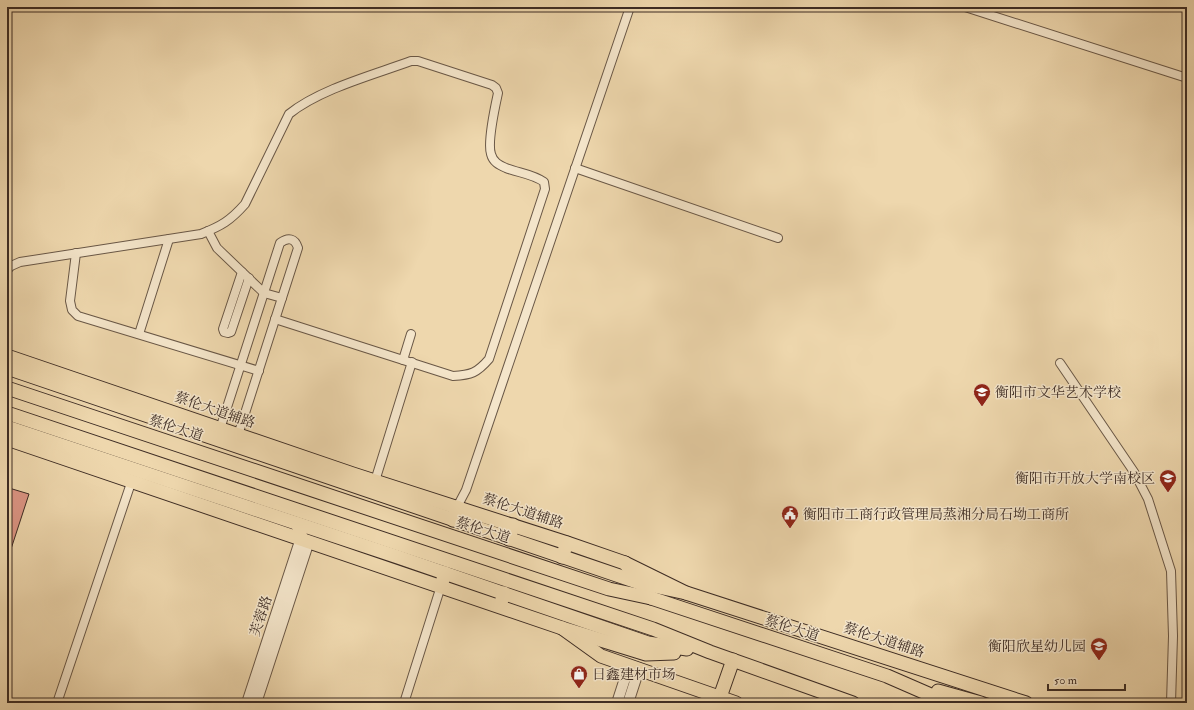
<svg xmlns="http://www.w3.org/2000/svg" width="1194" height="710" font-family="'IM FELL Double Pica','Noto Serif SC',serif">
<style>
.building{fill:#db9584;stroke:#3d2c24}
.lines{fill:none;stroke-linecap:round;stroke-linejoin:round}
.minor-casing{stroke:#695746;stroke-width:10}
.tertiary-casing{stroke:#695746;stroke-width:12}
.primary-casing{stroke:#3d2c24;stroke-width:15}
.trunk-casing{stroke:#3d2c24;stroke-width:15}
.minor{stroke:#f4e5ca;stroke-width:8}
.tertiary{stroke:#f4e5ca;stroke-width:10}
.primary{stroke:#eed7ad;stroke-width:13}
.trunk{stroke:#eed7ad;stroke-width:13}
.labels{text-anchor:middle;dominant-baseline:central;stroke-width:3;stroke-linejoin:round;paint-order:stroke}
.poi-label{font-size:14px;fill:#3d2c24;stroke:#f4e5ca;text-anchor:start}
.street-label{font-size:14px;fill:#3d2c24;stroke:#f4e5ca}
</style>
<rect width="100%" height="100%" fill="#eed7ad"/>
<filter id="stains"><feTurbulence type="fractalNoise" baseFrequency=".005" numOctaves="4"/><feColorMatrix values="0 0 0 0 .2 0 0 0 0 .09 0 0 0 0 .02 0 0 0 .5 -.17"/></filter>
<radialGradient id="worn" r=".72"><stop offset=".6" stop-color="#630" stop-opacity="0"/><stop offset="1" stop-color="#630" stop-opacity=".3"/></radialGradient>
<path class="building" d="M9,488l20,6 -18,55 -4,-1v-55z"/>
<g class="lines">
<g class="minor-casing">
<g id="minor">
<path d="M965,7l222,71"/>
<path d="M575,168l203,70"/>
<path d="M208,231l9,17 47,45 18,5"/>
<path d="M76,253l-6,48 2,9 6,6 181,55"/>
<path d="M7,270l4,-4 9,-4 181,-28c20,-8 29,-13 44,-30l44,-90c31,-25 84,-39 122,-53h7l74,24 4,3 2,5c-3,14 -11,49 -7,61 2,8 8,11 15,14 13,5 27,6 38,14l1,7 -56,170c-12,14 -18,16 -36,17l-178,-57"/>
<path d="M242,272l-19,57 1,3 4,1 3,-1 18,-54"/>
<path d="M139,334l30,-95"/>
<path d="M403,360l8,-26"/>
<path d="M1060,363l74,109 14,27 23,72 2,65 -2,67"/>
<path d="M220,429l60,-186c8,-6 15,-5 18,5l-60,187"/>
<path d="M375,481l37,-119"/>
<path d="M457,507l9,-17 164,-483"/>
<path d="M57,703l75,-223"/>
<path d="M404,703l37,-117"/>
</g>
</g>
<g class="tertiary-casing">
<g id="tertiary">
<path d="M247,703l54,-165"/>
<path d="M256,703l53,-162"/>
<path d="M617,703l12,-37"/>
<path d="M628,703l11,-34"/>
</g>
</g>
<g class="primary-casing">
<g id="primary">
<path d="M7,356l346,118 214,69 58,20 61,30 340,110"/>
<path d="M7,439l555,189 39,28 135,47"/>
</g>
</g>
<g class="trunk-casing">
<g id="trunk">
<path d="M7,368l633,215 11,15"/>
<path d="M7,388l602,201 42,9 236,78 62,27"/>
<path d="M7,413l646,216 57,23 143,51"/>
<path d="M7,427l391,130 250,86 39,6"/>
<path d="M453,520l4,-13"/>
<path d="M298,524l3,14"/>
<path d="M509,539l4,-14"/>
<path d="M562,557l5,-14"/>
<path d="M625,563l15,20 46,10"/>
<path d="M441,586l4,-13"/>
<path d="M500,606l4,-13"/>
<path d="M562,628l84,26 28,-1"/>
<path d="M938,691l43,12"/>
<path d="M720,697l13,-37"/>
</g>
</g>
<use href="#minor" class="minor"/>
<use href="#tertiary" class="tertiary"/>
<use href="#primary" class="primary"/>
<use href="#trunk" class="trunk"/>
</g>
<defs>
<g id="school-pin" transform="scale(0.9)"><path d="M0 17L-7.5 6A9.5 9.5 0 1 1 7.5 6Z" fill="#8f2418" stroke="#f4e5ca"/><path d="M0-5L7-2L0 1L-7-2ZM-4 1L0 2.5L4 1V4Q0 6-4 4Z" fill="#fff"/></g>
<g id="university-pin" transform="scale(0.9)"><path d="M0 17L-7.5 6A9.5 9.5 0 1 1 7.5 6Z" fill="#8f2418" stroke="#f4e5ca"/><path d="M0-5L7-2L0 1L-7-2ZM-4 1L0 2.5L4 1V4Q0 6-4 4Z" fill="#fff"/></g>
<g id="civic-pin" transform="scale(0.9)"><path d="M0 17L-7.5 6A9.5 9.5 0 1 1 7.5 6Z" fill="#8f2418" stroke="#f4e5ca"/><path d="M-.6-6.5H3V-4.5H.6V-3L4-1V1h2V6H-6V1h2V-1L-.6-3ZM-1.2 2.5V6h2.4V2.5Z" fill="#fff"/></g>
<g id="shop-pin" transform="scale(0.9)"><path d="M0 17L-7.5 6A9.5 9.5 0 1 1 7.5 6Z" fill="#8f2418" stroke="#f4e5ca"/><path d="M-5-2.5h2.3a2.7 3.5 0 0 1 5.4 0H5L5.5 6h-11ZM-1.5-2.5h3a1.5 2.3 0 0 0-3 0Z" fill="#fff"/></g>
</defs>
<g fill-rule="evenodd">
<use href="#school-pin" x="982" y="392"/>
<use href="#university-pin" x="1168" y="478"/>
<use href="#civic-pin" x="790" y="514"/>
<use href="#school-pin" x="1099" y="646"/>
<use href="#shop-pin" x="579" y="674"/>
</g>
<g class="labels">
<g class="poi-label">
<text x="995" y="392">衡阳市文华艺术学校</text>
<text x="1155" y="478" text-anchor="end">衡阳市开放大学南校区</text>
<text x="803" y="514">衡阳市工商行政管理局蒸湘分局石坳工商所</text>
<text x="1086" y="646" text-anchor="end">衡阳欣星幼儿园</text>
<text x="592" y="674">日鑫建材市场</text>
</g>
<g class="street-label">
<text transform="translate(215 410) rotate(19)">蔡伦大道辅路</text>
<text transform="translate(176 428) rotate(18)">蔡伦大道</text>
<text transform="translate(523 511) rotate(18)">蔡伦大道辅路</text>
<text transform="translate(483 530) rotate(18)">蔡伦大道</text>
<text transform="translate(261 616) rotate(-72)">芙蓉路</text>
<text transform="translate(792 628) rotate(18)">蔡伦大道</text>
<text transform="translate(884 640) rotate(18)">蔡伦大道辅路</text>
</g>
</g>
<rect width="1194" height="710" fill="none" stroke="#eed7ad" stroke-width="24"/>
<rect x="8" y="8" width="1178" height="694" fill="none" stroke="#3d2c24" stroke-width="2"/>
<rect x="12" y="12" width="1170" height="686" fill="none" stroke="#3d2c24"/>
<path d="M1048 684v6h77v-6" fill="none" stroke="#3d2c24" stroke-width="2"/>
<text x="1054" y="684" font-size="12" fill="#3d2c24" stroke="#f4e5ca" stroke-width="3" paint-order="stroke">50 m</text>
<rect width="100%" height="100%" filter="url(#stains)"/>
<rect width="100%" height="100%" fill="url(#worn)"/>
</svg>
